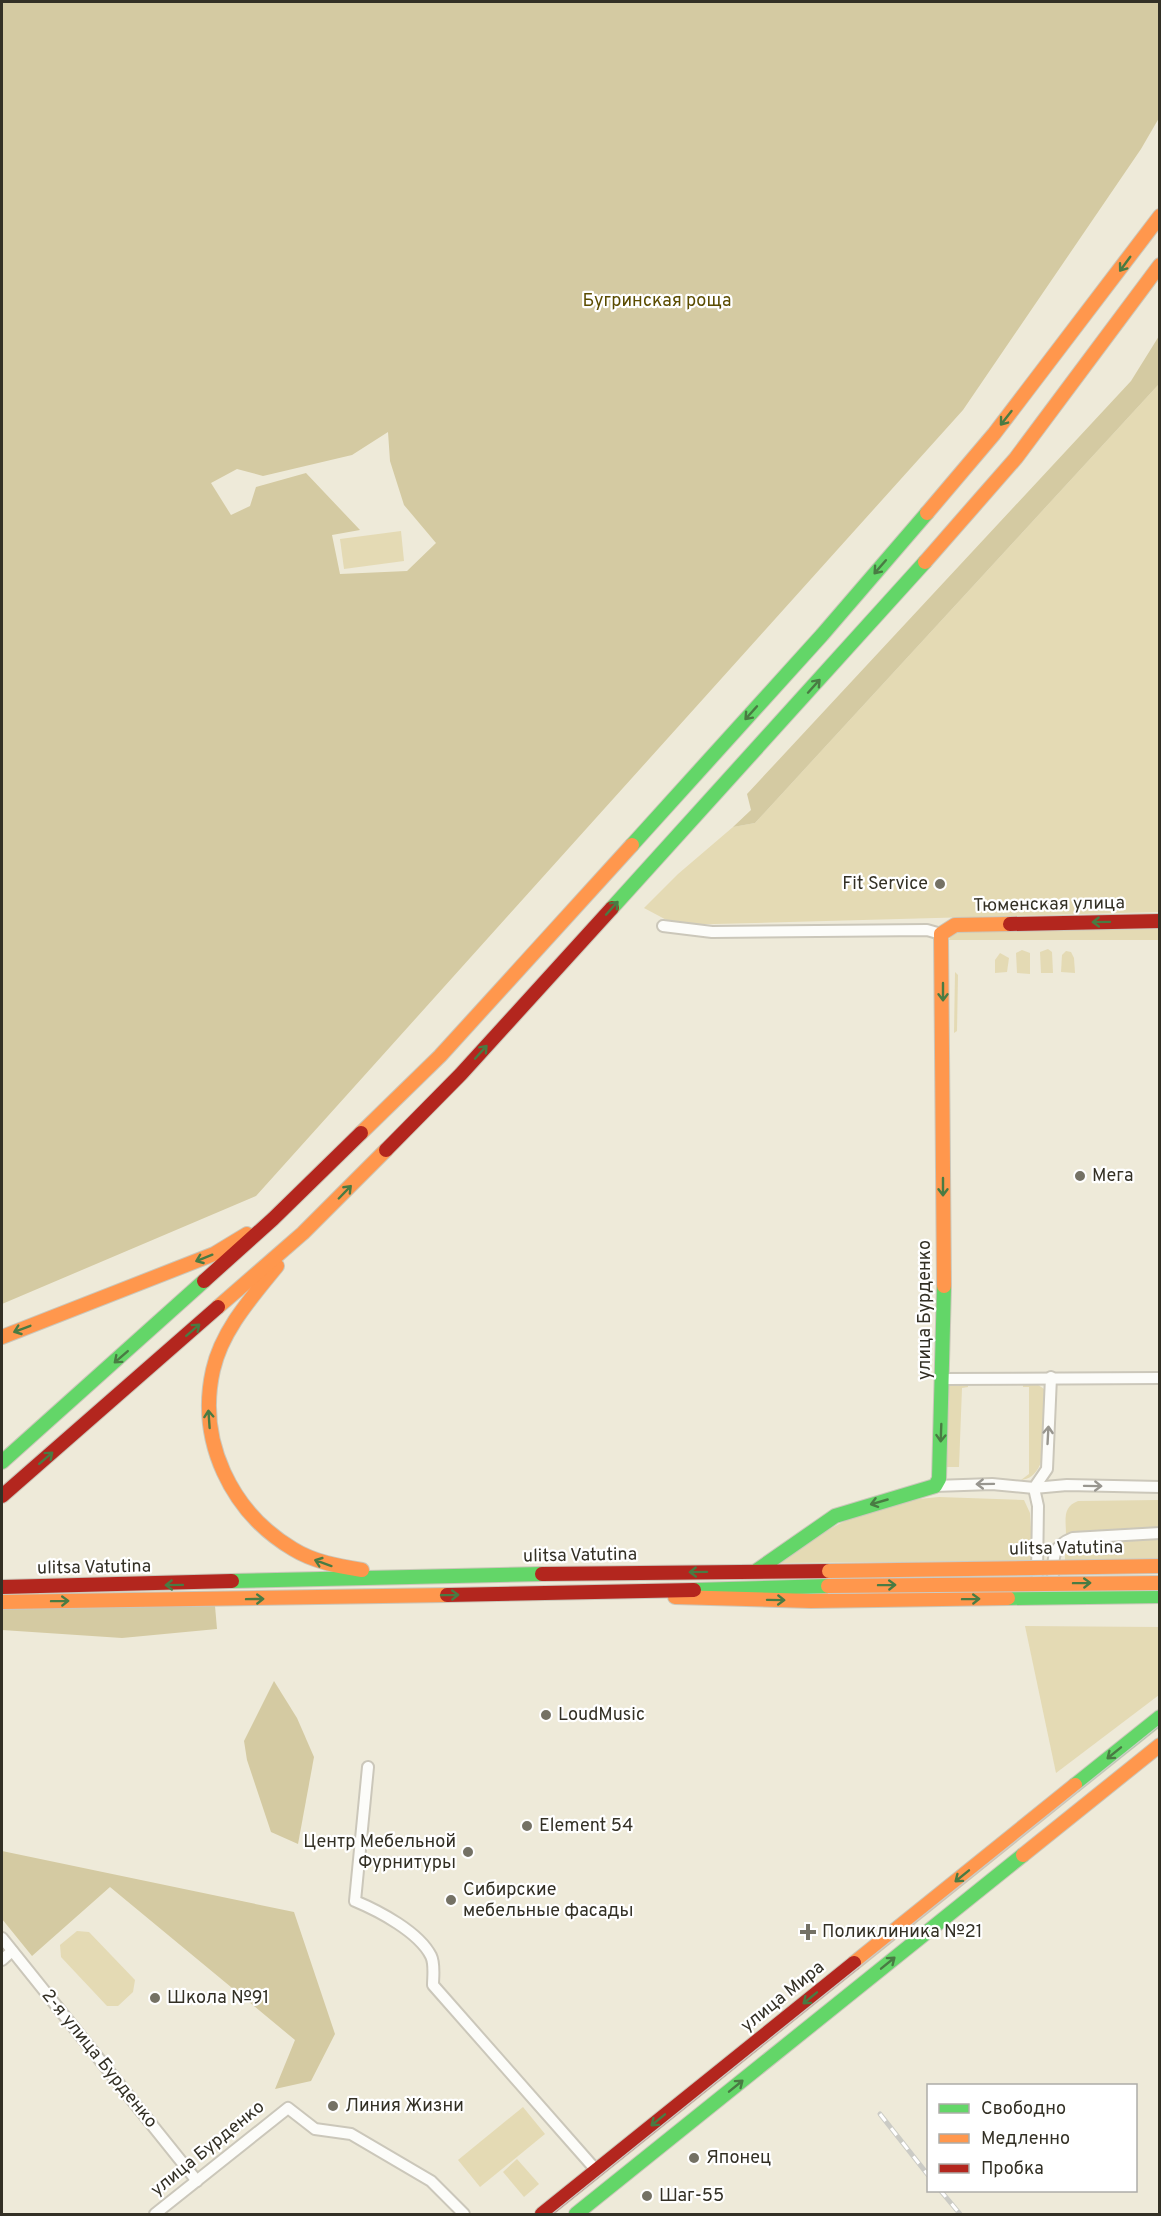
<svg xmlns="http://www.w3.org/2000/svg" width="1161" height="2216" font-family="Overpass,sans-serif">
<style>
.green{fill:#e4dab4}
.forest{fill:#d4caa2;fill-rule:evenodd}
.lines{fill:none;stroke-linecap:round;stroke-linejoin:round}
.street-casing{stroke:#cbc7ba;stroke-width:14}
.fast-casing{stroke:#cbc7ba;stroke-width:16}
.slow-casing{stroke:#cbc7ba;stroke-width:16}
.jam-casing{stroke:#cbc7ba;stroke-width:16}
.street{stroke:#fcfcf9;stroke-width:10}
.fast{stroke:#63d668;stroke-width:14}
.slow{stroke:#ff974d;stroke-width:14}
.jam{stroke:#b3261e;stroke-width:14}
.tram{stroke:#cbcbc5;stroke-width:1.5}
.rail-casing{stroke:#cbcbc5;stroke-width:5}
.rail{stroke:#fff;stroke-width:3;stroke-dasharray:9;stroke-linecap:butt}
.slow-bridge-casing{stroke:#cccac2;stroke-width:16;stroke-linecap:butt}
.slow-bridge{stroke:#ff974d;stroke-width:14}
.oneway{stroke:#497b43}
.oneway2{stroke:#98968f}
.poi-dot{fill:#747164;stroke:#fff;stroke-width:2}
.labels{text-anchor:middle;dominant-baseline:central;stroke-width:4.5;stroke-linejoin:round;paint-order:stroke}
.park-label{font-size:18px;fill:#5b4c00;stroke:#fff}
.poi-label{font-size:18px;fill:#333025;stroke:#fff;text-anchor:start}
.street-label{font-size:18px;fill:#333025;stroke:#fff}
</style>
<rect width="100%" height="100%" fill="#eeead9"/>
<g class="green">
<path d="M1159,384v528l-483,13 -32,-17 34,-34 55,-47 22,-4z"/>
<path d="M401,531l3,30 -60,8 -4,-30z"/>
<path d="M1160,929l-1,11h-210l3,-8z"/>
<path d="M1048,949l4,3 1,21h-12l-1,-21z"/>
<path d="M1022,950l8,3v21l-13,-1 -1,-20z"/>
<path d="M1066,951l5,1 3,6 1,15 -14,-1 1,-17z"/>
<path d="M1000,953l9,5 -2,14 -12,1v-13z"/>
<path d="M955,972l3,3 -1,56 -3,2z"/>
<path d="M1023,1382h11l10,7c0,24 10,88 -23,91l8,-6v-87h-6z"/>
<path d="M952,1383h16v4l-6,1 -3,79h-14l3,-82z"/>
<path d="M939,1497l85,3 6,13 3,48 -252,2c50,-40 92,-61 158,-66z"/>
<path d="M1159,1500v28l-93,7c0,-15 -4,-28 12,-34z"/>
<path d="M1159,1538v23l-94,1v-18z"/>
<path d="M1025,1626l134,1v68l-103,78z"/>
<path d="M77,1931l12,1 46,48 -2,12 -15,14h-11l-46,-49 -1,-12z"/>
<path d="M523,2107l22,27 -65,53 -22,-27z"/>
<path d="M517,2159l22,25 -15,13 -21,-25z"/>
</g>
<g class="forest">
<path d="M2,2h1157v116l-18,31 -178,261 -707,786 -254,108zM388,432l2,29 14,44 32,38 -29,28 -67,3 -8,-39 28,-5 -54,-57 -50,14 -6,19 -19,9 -20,-32 26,-14 26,7 89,-21z"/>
<path d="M1159,336v48l-404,439 -22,4 18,-17 -4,-16 384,-413z"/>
<path d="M215,1606l2,23 -95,9 -120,-8v-22z"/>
<path d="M274,1681l23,37 17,39 -16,87 -27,-12 -24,-72 -3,-19z"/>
<path d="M2,1851l292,61 41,122 -24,47 -36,8 20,-49 -185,-153 -78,69 -30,-37z"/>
</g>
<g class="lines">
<g class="street-casing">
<g id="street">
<path d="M663,926l49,6 215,-2 14,4"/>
<path d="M943,1379l217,-1"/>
<path d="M935,1486l57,-2 42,4 33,-3 93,2"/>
<path d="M1037,1574l1,-68 -4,-18 13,-19 4,-92"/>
<path d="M1053,1575c0,-20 0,-29 20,-37l87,-5"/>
<path d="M368,1767l-13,134c24,10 64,31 76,55 4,8 2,21 2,29l163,185"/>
<path d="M2,1938l195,243"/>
<path d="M2,1960l10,-9"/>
<path d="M155,2214l133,-106 27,21 36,5 80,47 33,33"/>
</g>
</g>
<g class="fast-casing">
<g id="fast">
<path d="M632,845l190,-210 105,-122"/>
<path d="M612,908l313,-346"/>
<path d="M2,1462l202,-181"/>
<path d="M756,1571l79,-55 100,-30 4,-7 5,-193"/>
<path d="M232,1581l310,-7"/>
<path d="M694,1590l134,-4"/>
<path d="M1008,1598l152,-2"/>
<path d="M1075,1785l85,-68"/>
<path d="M576,2214l447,-359"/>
</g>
</g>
<g class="slow-casing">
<g id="slow">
<path d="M927,513l67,-79 166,-218"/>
<path d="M925,562l91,-104 144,-193"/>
<path d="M361,1133l79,-77 192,-211"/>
<path d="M277,1266c-25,31 -55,64 -64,104 -16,71 18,142 80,179 21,13 45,17 69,21"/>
<path d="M944,1286l-3,-352 14,-9 55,-1"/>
<path d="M218,1307l85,-74 83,-83"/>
<path d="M2,1337l212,-83 33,-20"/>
<path d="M675,1597l136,4 197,-3"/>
<path d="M2,1602l445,-7"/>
<path d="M1023,1855l137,-110"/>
<path d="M854,1963l221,-178"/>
</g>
</g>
<g class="jam-casing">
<g id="jam">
<path d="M1010,924l150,-3"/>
<path d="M386,1150l75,-76 151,-166"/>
<path d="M204,1281l69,-62 88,-86"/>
<path d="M2,1496l216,-189"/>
<path d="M542,1574l287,-3"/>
<path d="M2,1587l230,-6"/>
<path d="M447,1595l247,-5"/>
<path d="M542,2214l312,-251"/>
</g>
</g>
<use href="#street" class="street"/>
<use href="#fast" class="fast"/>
<use href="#slow" class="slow"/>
<use href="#jam" class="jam"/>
<path class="tram" d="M552,2214l608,-489"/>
<g class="rail-casing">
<g id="rail">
<path d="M880,2114l48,61"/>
<path d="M940,2190l20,24"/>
</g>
</g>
<use href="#rail" class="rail"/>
<g class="slow-bridge-casing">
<g id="slow-bridge">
<path d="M829,1571l331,-5"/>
<path d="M828,1586l332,-3"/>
</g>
</g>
<use href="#slow-bridge" class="slow-bridge"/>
</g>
<defs><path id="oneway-shaft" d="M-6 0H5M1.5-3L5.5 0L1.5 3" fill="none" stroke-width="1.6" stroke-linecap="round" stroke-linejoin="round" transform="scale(1.5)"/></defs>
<g class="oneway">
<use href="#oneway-shaft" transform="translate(1125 264) rotate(126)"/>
<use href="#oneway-shaft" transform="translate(1006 418) rotate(128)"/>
<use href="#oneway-shaft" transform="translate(880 567) rotate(131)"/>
<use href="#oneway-shaft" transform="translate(814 686) rotate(-48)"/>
<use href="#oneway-shaft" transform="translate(751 713) rotate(132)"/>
<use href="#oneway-shaft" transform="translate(612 908) rotate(-48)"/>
<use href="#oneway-shaft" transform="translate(1101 922) rotate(179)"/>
<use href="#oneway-shaft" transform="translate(943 992) rotate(90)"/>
<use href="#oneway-shaft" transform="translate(481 1052) rotate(-48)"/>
<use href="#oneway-shaft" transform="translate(943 1187) rotate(90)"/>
<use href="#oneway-shaft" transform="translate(345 1192) rotate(-46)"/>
<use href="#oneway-shaft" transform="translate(204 1258) rotate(158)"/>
<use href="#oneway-shaft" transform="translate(22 1329) rotate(159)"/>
<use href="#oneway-shaft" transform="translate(193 1330) rotate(-41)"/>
<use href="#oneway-shaft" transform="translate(121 1357) rotate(139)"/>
<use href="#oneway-shaft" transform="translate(209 1419) rotate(-94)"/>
<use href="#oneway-shaft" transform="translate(941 1433) rotate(92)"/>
<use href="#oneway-shaft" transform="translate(46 1458) rotate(-41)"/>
<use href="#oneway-shaft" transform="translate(879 1502) rotate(164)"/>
<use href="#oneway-shaft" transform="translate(323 1563) rotate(-160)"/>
<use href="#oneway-shaft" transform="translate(698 1572) rotate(179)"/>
<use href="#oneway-shaft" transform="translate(1082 1583) rotate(-1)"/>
<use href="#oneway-shaft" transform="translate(174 1585) rotate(179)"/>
<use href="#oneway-shaft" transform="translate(887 1585) rotate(-1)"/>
<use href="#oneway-shaft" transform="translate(450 1595) rotate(-1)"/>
<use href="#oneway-shaft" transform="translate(255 1599) rotate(-1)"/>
<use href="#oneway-shaft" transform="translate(971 1599) rotate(-1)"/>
<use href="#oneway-shaft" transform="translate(776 1600) rotate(1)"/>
<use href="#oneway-shaft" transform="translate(60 1601) rotate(-1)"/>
<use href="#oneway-shaft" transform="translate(1114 1753) rotate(141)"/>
<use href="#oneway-shaft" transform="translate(962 1876) rotate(141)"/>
<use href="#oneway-shaft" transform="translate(888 1963) rotate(-39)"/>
<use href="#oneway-shaft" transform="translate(810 1998) rotate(141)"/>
<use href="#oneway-shaft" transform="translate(736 2086) rotate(-39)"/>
<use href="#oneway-shaft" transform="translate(658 2120) rotate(141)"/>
</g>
<g class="oneway2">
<use href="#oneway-shaft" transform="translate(1048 1435) rotate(-87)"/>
<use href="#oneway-shaft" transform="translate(985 1484) rotate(179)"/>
<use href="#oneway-shaft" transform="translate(1093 1486) rotate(1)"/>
</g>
<g class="poi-dot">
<circle cx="940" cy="884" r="6"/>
<circle cx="1080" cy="1176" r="6"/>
<circle cx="546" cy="1715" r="6"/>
<circle cx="527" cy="1826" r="6"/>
<circle cx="468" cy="1852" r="6"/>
<circle cx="451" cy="1900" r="6"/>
<path d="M805 1923h6v6h6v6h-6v6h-6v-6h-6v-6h6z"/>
<circle cx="155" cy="1998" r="6"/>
<circle cx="333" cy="2106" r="6"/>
<circle cx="694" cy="2158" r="6"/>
<circle cx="647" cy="2196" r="6"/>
</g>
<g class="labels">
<g class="park-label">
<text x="657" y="301">Бугринская роща</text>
</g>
<g class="poi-label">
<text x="928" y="884" text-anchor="end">Fit Service</text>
<text x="1092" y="1176">Мега</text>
<text x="558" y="1715">LoudMusic</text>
<text x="539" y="1826">Element 54</text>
<text x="456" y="1842" text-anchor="end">Центр Мебельной<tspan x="456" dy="21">Фурнитуры</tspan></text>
<text x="463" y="1890">Сибирские<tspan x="463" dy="21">мебельные фасады</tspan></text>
<text x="822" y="1932">Поликлиника №21</text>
<text x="167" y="1998">Школа №91</text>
<text x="345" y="2106">Линия Жизни</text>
<text x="706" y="2158">Японец</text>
<text x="659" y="2196">Шаг-55</text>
</g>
<g class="street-label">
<text transform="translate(1049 905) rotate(-1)">Тюменская улица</text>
<text transform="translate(925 1310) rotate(-90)">улица Бурденко</text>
<text transform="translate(1066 1549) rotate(-1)">ulitsa Vatutina</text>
<text transform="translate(580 1556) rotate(-1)">ulitsa Vatutina</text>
<text transform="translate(94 1568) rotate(-1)">ulitsa Vatutina</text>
<text transform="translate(783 1997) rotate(-39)">улица Мира</text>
<text transform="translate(99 2059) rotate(51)">2-я улица Бурденко</text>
<text transform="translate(208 2149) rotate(-39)">улица Бурденко</text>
</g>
</g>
<rect width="1161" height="2216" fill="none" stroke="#333025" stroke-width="6"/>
<rect x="927" y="2084" width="210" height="108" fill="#ffffff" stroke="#adaca8" stroke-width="1.5"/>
<rect x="939" y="2104" width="30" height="9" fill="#63d668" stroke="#adaca8" stroke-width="1.5"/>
<text x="981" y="2114" font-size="18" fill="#333025">Свободно</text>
<rect x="939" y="2134" width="30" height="9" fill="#ff974d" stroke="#adaca8" stroke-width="1.5"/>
<text x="981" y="2144" font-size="18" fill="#333025">Медленно</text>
<rect x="939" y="2164" width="30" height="9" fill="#b3261e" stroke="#adaca8" stroke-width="1.5"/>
<text x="981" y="2174" font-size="18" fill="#333025">Пробка</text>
</svg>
